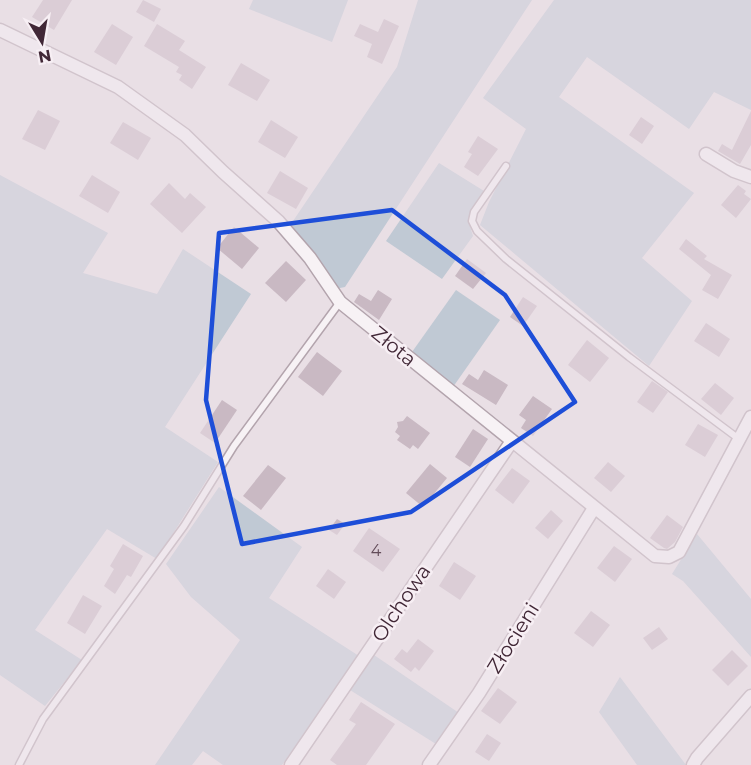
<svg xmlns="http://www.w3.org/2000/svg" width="751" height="765" font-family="Montserrat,sans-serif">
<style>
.green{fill:#c0c9d4}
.building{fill:#c9b9c3}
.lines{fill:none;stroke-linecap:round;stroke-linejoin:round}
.lane-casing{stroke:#b3a4ad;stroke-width:9}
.street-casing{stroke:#b3a4ad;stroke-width:15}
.lane{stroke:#f7f2f5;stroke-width:6}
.street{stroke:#f7f2f5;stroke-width:12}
.marked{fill:none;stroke:#1d4ed8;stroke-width:4.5;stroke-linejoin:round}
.labels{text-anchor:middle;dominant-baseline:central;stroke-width:5;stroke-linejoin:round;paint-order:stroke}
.number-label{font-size:16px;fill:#634c59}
.street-label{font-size:20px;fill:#412736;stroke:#f7eff4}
</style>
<rect width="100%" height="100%" fill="#e9dfe5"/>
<g class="green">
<path d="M253,0h95l-16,42 -83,-33z"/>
<path d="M418,0h114l-187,287 -10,2 -44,-65 106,-157z"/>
<path d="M554,0h197v110l-37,-18 -25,37 -102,-72 -28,40 135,96 -52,65 50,43 -43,65 -169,-141 9,-23 37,-73 -43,-31z"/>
<path d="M439,163l45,28 -16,29 5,16 -31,43 -56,-38z"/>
<path d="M0,175l108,58 -25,40 74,21 26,-45 68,45 -86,133 53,35 -61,97 -50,-30 -72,101 47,30 -37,46 -45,-31z"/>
<path d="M456,290l44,30 -47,67 -41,-35z"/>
<path d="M219,487l83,60 -33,51 90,58 -77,109h-59l-20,-14 -11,14h-37l85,-125 -49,-43 -25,-33z"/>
<path d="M697,534l54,65v58l-68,-76 -11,-7z"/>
<path d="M374,655l85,58 -23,31 -86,-54z"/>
<path d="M620,677l66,88h-49l-38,-53z"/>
</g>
<g class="building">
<path d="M43,0h29l-18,30 -22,-13z"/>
<path d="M143,0l18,9 -7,13 -18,-10z"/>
<path d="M384,19l15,7 -17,38 -15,-7 5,-13 -18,-8 6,-12 18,8z"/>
<path d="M112,24l21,13 -17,28 -22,-13z"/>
<path d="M157,24l28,17 -6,9 27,17 -14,22 -13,-9 3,-5 -6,-3 3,-5 -35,-21z"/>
<path d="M241,63l29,17 -13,21 -29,-16z"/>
<path d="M38,110l22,11 -15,29 -23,-11z"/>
<path d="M751,111v34l-11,19 -22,-13 4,-7 10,6z"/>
<path d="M641,117l13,9 -12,18 -13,-9z"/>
<path d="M271,120l27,17 -13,21 -27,-16z"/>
<path d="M123,122l28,16 -13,22 -28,-17z"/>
<path d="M478,136l20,13 -20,27 -14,-9 8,-13 -4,-2z"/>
<path d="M280,171l28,17 -12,21 -29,-16z"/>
<path d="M92,175l28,17 -12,21 -29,-17z"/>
<path d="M169,183l16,16 5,-6 16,14 -24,26 -32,-29z"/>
<path d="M738,185l8,6 -2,3 7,5 -15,19 -15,-13z"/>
<path d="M234,227l25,21 -17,21 -25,-21z"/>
<path d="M686,239l21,17 -3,3 28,16 -14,24 -16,-9 9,-15 -32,-26z"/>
<path d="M467,259l19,14 -13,16 -18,-13z"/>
<path d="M286,261l20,19 -20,22 -21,-19z"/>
<path d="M378,290l14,9 -13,21 -25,-18 5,-8 12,7z"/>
<path d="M523,297l14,9 -14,20 -13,-9z"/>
<path d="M706,323l24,16 -11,18 -25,-16z"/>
<path d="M587,340l22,18 -19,24 -22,-17z"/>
<path d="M317,352l25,19 -19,25 -25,-19z"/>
<path d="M484,370l24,15 -12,20 -34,-21 7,-10 9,6z"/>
<path d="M652,381l16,11 -15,21 -16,-11z"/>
<path d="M715,383l19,15 -13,17 -20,-16z"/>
<path d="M533,396l19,13 -19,27 -12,-8 5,-8 -7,-5z"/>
<path d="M222,400l15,10 -22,33 -15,-10z"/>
<path d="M407,416l23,17 -12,16 -5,-4 -3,4 -13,-9 3,-4 -5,-4 3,-5 -1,-5 6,-1z"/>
<path d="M698,424l20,11 -13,22 -20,-12z"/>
<path d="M473,429l15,10 -18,28 -15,-10z"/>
<path d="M608,462l17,14 -14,16 -17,-14z"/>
<path d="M430,464l17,14 -24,29 -17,-14z"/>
<path d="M268,465l18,13 -25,32 -18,-14z"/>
<path d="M512,468l18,13 -17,23 -18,-14z"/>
<path d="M551,510l12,11 -15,18 -13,-11z"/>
<path d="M667,515l16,12 -8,15 -8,7 -3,-1 -14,-10z"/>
<path d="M337,519l8,5 -8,11 -8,-5z"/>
<path d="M369,528l31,21 -17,23 -30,-21z"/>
<path d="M123,544l20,12 -12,21 -4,-2 -12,19 -11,-8 10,-17 -4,-3z"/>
<path d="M614,546l18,13 -17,23 -18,-14z"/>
<path d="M454,562l22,14 -16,24 -21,-14z"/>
<path d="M328,569l18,13 -12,17 -18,-13z"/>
<path d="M83,595l19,11 -17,28 -18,-11z"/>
<path d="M591,611l19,14 -17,22 -19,-14z"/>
<path d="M659,627l9,12 -16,11 -9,-12z"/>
<path d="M418,639l16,12 -15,20 -4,-4 -4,5 -17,-13 8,-10 5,4z"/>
<path d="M732,650l16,16 -20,20 -16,-16z"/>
<path d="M498,688l19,14 -17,22 -19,-13z"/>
<path d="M361,702l34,22 -29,41h-29l-7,-5 26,-36 -7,-4z"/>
<path d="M487,734l14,9 -12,18 -14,-9z"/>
</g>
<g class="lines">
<g class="lane-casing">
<g id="lane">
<path d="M506,166l-32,46 -2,9 5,10 29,28 123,98 110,82"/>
<path d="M19,765l24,-46 141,-193 50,-80 106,-144"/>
</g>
</g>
<g class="street-casing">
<g id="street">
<path d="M0,30l118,57 67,48 38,37 55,49 32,37 30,44 315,254 14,1 10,-5 72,-135"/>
<path d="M706,154l28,17 17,6"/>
<path d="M291,765l221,-324"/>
<path d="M429,765l50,-72 115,-185"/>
<path d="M693,765l4,-7 54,-62"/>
</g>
</g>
<use href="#lane" class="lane"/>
<use href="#street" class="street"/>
</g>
<path d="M0 0H751V765H0ZM392,210l113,85 70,107 -164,110 -169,32 -36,-144 13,-167z" fill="#e9dfe5" fill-opacity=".55" fill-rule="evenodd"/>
<path class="marked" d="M392,210l113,85 70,107 -164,110 -169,32 -36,-144 13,-167z"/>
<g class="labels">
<g class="number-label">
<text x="376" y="550">4</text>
</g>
<g class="street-label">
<text transform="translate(394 346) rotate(39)">Złota</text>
<text transform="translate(401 603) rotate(-56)">Olchowa</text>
<text transform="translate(513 638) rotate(-58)">Złocieni</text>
</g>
</g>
<g transform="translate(42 42) rotate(169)" stroke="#f7eff4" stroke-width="4.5" paint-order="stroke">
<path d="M0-4.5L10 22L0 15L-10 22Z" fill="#412736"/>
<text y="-9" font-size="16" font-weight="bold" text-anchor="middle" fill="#412736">N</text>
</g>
</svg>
